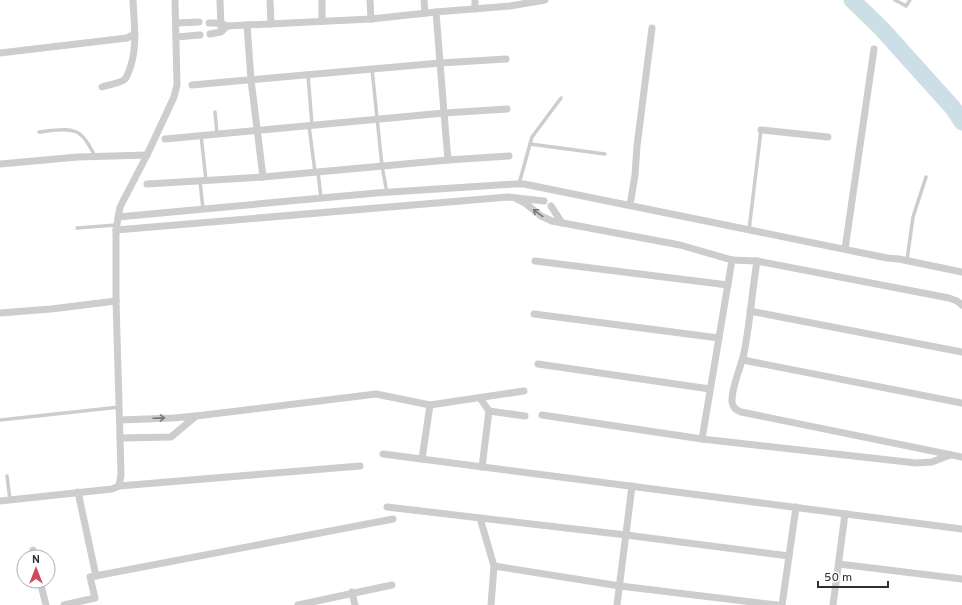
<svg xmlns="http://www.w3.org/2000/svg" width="962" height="605" font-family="Overpass,sans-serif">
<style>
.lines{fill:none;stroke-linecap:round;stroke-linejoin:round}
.river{stroke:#ccdfe7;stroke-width:17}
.service{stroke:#cdcdcd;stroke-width:3.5}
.minor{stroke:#cdcdcd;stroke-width:7}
.oneway{stroke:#777}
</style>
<rect width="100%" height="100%" fill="#fff"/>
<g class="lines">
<path class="river" d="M852,0l29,28 72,80 9,14"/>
<g class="service">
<path d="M895,0l11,6 4,-6"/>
<path d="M372,69l10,97 5,27"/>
<path d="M308,75l4,50"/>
<path d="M215,112l2,22"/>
<path d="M309,126l6,46"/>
<path d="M39,132c11,-1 33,-6 42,3 6,5 10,14 14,21"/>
<path d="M201,135l5,45"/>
<path d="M530,144l75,10"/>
<path d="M318,172l3,26"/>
<path d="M200,181l3,28"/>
<path d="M519,184l11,-40 2,-7 29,-39"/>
<path d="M77,228l39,-3"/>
<path d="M749,230l12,-100"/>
<path d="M907,260l6,-43 13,-40"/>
<path d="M0,420l120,-13"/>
<path d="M7,476l3,24"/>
</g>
<g class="minor">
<path d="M220,0l1,28"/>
<path d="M270,0l1,24"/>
<path d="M322,0v21"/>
<path d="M370,0l1,19"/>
<path d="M424,0l1,13"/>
<path d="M475,0v9"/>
<path d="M436,12l8,101 4,47"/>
<path d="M176,23l23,-1"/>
<path d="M209,23h11l7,3 -6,6 -11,2"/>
<path d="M247,25l4,55 12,97"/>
<path d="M227,26l144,-7 65,-7 74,-6 35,-6"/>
<path d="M176,37l24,-2"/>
<path d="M0,53l127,-15 8,-4"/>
<path d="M192,85l248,-22 66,-4"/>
<path d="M102,87c6,-2 19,-4 23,-8 2,-2 3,-6 4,-8 9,-23 5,-48 4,-71"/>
<path d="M761,130l67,7"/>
<path d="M165,139l279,-26 63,-4"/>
<path d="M0,164l78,-7 69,-2"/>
<path d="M147,184l116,-7 185,-17 61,-4"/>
<path d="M517,199l8,4 16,13 11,5 128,24 52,15 25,1 192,37 8,3 5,4"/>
<path d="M630,205l5,-30 2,-29 15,-118"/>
<path d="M551,206l11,17"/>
<path d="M118,217l258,-24 139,-9h9l363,74 12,1 63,13"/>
<path d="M116,230l392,-33 36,4"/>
<path d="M845,249l29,-200"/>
<path d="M535,261l193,24"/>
<path d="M757,261c-5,31 -7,62 -13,92 -3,15 -13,34 -12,49 1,6 4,8 9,10l221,45"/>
<path d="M750,311l212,41"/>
<path d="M0,313l51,-4 65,-8"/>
<path d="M534,314l185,24"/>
<path d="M743,360l219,43"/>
<path d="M538,364l172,25"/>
<path d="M480,398l9,13 36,5"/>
<path d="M542,415l160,24 214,24 16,-1 18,-7"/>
<path d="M196,416l180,-22 54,11 94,-14"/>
<path d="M120,420l53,-2 23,-2 -25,21 -51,1"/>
<path d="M702,439l30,-179"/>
<path d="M383,454l579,75"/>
<path d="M422,459l8,-54"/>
<path d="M482,467l7,-56"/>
<path d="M119,486l2,-11 -1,-37 -4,-137v-71l4,-23 27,-52 27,-58 3,-12 -2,-85"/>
<path d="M78,492l18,84"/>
<path d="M0,501l112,-12 7,-3 241,-20"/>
<path d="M387,507l239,28 163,21"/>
<path d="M480,518l14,48 -3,39"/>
<path d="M33,550l2,7"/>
<path d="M839,564l123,15"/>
<path d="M494,566l126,20 157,19"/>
<path d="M40,581l6,24"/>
<path d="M352,592l3,13"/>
<path d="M64,605l31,-7 -5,-21 303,-58"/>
<path d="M298,605l94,-20"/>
<path d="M617,605l15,-119"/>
<path d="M782,605l14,-98"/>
<path d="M833,605l12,-91"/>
</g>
</g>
<defs><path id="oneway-shaft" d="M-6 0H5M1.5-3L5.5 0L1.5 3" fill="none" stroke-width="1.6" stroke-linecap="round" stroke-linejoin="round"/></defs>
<g class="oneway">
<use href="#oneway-shaft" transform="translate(538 213) rotate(-144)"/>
<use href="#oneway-shaft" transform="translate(159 418) rotate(-2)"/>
</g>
<g transform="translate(36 569)"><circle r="19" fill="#ffffff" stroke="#acacac"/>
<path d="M0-3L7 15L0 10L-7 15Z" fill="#d0495d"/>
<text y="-6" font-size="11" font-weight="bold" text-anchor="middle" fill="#303030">N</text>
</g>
<path d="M818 581v6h70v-6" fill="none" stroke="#303030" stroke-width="2"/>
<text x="824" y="581" font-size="12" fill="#303030" stroke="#ffffff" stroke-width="3" paint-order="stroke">50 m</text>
</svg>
